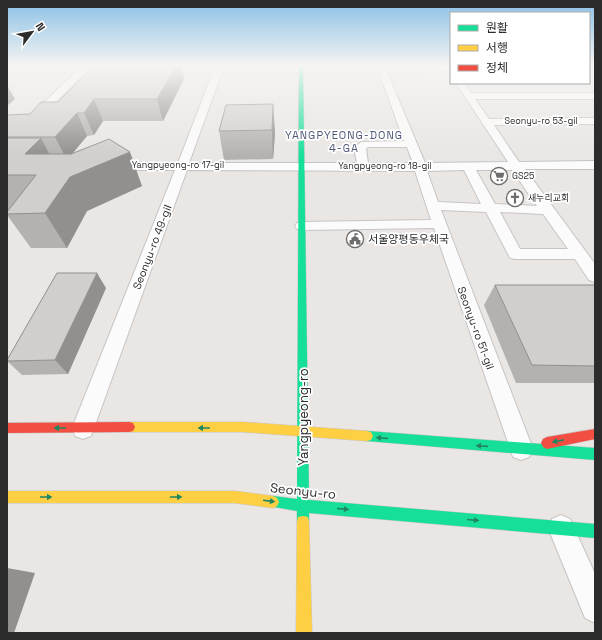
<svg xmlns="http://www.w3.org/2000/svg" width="602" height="640" font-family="'Space Grotesk','Noto Sans KR',sans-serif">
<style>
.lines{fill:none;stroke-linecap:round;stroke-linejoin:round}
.street-casing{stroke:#c6c4c5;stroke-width:2}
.fast-casing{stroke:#c6c4c5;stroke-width:1}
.slow-casing{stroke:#c6c4c5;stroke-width:1}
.jam-casing{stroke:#c6c4c5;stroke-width:1}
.street{fill:#fcfbfb;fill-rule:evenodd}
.fast{fill:#16e098;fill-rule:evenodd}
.slow{fill:#ffcf43;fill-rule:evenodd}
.jam{fill:#f24e42;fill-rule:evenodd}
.wall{fill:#b4b1af}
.shaded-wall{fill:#92908f}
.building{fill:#d1cecc;stroke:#92908f}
.oneway{fill:#218662}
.labels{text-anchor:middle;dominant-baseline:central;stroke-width:3.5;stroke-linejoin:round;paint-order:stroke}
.far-street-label{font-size:9px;fill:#2c2c2c;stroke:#fff}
.far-poi-label{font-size:9px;fill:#2c2c2c;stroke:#fff;text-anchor:start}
.far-quarter-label{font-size:11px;letter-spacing:1px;fill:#505878;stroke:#fff}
.poi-label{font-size:11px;fill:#2c2c2c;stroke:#fff;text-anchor:start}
.street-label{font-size:11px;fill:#2c2c2c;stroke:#fff}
.near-street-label{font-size:13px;fill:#2c2c2c;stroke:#fff}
</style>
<rect width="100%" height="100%" fill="#e9e6e3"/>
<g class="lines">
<g class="street-casing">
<g id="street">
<path d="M82,66l32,1 4,2 -4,2 -28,1 -75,74 -4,1v-9l69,-66h-69v-4z"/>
<path d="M216,66h8v1h227v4l-64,1 38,91 83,-1 -52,-79h8l7,10h124v6h-120l14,20 106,-1v6l-101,1 25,37 76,-1v8h-70l70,95v18l-6,-2 -14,-21h-60l-5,-1 -24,-46 -45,-2 92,239 -4,8 -8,3 -8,-3 -79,-229 -132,2 -5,-1 -2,-3 2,-3 5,-1 129,-2 -16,-49 -228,-1 -93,258 -3,8 -8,3 -8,-3 -3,-8 103,-258h-65l-4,-1 -2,-3 2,-3 4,-1 68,1 35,-91h-55l-4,-2 4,-2 57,-1zM222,72h157l25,69 -43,1 -7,6 3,15h-168zM368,147h39l6,16h-45l-2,-14zM464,170l17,34 -43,-2 -11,-31zM476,170h36l25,36 -42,-2zM500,212l43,2 25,35h-48z"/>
<path d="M589,70l6,4v7l-6,-4z"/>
<path d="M561,515l9,4 25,55v49l-10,-5 -37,-90 4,-9z"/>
</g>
</g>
<g class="fast-casing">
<g id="fast">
<path d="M299,66h4l6,434 286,24v14l-286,-25v9l-1,5 -5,1 -5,-1 -1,-5v-11l-28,-5 -2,-4 2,-4 4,-2 24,3z"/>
<path d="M367,431l228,17v12l-228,-19 -4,-1 -2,-4 2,-4z"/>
</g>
</g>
<g class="slow-casing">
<g id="slow">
<path d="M129,422h114l124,9 4,1 2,4 -2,4 -4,1 -124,-9h-114l-4,-1 -2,-4 2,-4z"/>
<path d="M7,491h228l38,5 4,2 2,4 -2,4 -4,2 -38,-5h-228z"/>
<path d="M303,516l5,1 1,5 3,111h-16l1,-111 1,-5z"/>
</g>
</g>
<g class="jam-casing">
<g id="jam">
<path d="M129,422l4,1 2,4 -2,4 -4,1 -122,1v-10z"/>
<path d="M595,429v10l-48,10 -4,-2 -2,-4 2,-4 4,-2z"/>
</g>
</g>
<use href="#street" class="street"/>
<use href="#fast" class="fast"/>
<use href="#slow" class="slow"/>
<use href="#jam" class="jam"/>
</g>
<g class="wall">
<path d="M184,79l-21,42h-60l-9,14 -7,1 -14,17 69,33 -55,25 -20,37h-36l-24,-33v-3l2,-2h-2v-94l23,-2 28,-12z"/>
<path d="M273,104l2,29 -2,26 -49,1 -5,-29z"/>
<path d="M495,285h100v98h-79l-32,-78z"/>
<path d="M106,288l-38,86 -46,1 -15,-14v-1z"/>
</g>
<g class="shaded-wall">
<path d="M176,66h6l2,13 -21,42 -6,-22z"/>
<path d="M7,85l8,14 -8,7z"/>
<path d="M94,99l9,22 -9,14 -10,-22z"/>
<path d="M273,104l2,29 -2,26 -1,-29z"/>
<path d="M77,113l10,23 -20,24 -12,-23z"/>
<path d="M41,138l17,33 -33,-17z"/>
<path d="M130,152l12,34 -55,25 -20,37 -22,-35 25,-36z"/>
<path d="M97,273l9,15 -38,86 -13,-14z"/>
<path d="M7,568l28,5 -21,60h-7z"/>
</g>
<g class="building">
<path d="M93,66h83l-19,33h-63l-10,14h-7l-22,24h-48v-21l1,-1 22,-1 11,-12h17z"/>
<path d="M273,104l-1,26 -53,1 7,-26z"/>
<path d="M7,138h34l-16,16h46l38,-15 21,13 -60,25 -25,36 -38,1v-2l29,-37h-29z"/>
<path d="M57,273h40l-42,87 -48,1v-1z"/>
<path d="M495,285h100v81l-63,-1z"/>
</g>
<defs><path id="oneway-solid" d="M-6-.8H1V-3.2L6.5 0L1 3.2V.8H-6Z"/></defs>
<g class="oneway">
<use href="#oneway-solid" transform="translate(60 428) rotate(180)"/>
<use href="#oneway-solid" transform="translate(204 428) rotate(180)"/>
<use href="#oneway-solid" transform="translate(382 438) rotate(-176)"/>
<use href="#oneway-solid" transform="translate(558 441) rotate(169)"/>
<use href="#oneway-solid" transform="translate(482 446) rotate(-176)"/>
<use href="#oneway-solid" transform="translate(46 497)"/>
<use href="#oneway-solid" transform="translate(176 497)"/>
<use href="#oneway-solid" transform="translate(269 501) rotate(7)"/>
<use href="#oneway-solid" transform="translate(343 509) rotate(5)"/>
<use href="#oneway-solid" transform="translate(473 520) rotate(5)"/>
</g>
<linearGradient id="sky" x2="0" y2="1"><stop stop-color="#8ac0e6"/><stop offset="0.42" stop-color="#f5f4f2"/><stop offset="1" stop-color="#f5f4f2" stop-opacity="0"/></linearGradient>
<rect width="602" height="156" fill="url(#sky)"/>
<defs>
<g id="supermarket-ring" transform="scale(0.9)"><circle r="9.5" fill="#fff" stroke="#6e6d6c" stroke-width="1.5"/><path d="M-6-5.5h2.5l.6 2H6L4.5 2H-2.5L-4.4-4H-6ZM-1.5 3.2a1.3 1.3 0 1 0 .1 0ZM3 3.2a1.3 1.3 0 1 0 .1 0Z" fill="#6e6d6c"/></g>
<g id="church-ring" transform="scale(0.9)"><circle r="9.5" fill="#fff" stroke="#6e6d6c" stroke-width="1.5"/><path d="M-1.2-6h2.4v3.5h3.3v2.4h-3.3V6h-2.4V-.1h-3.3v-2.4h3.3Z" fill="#6e6d6c"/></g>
<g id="civic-ring" transform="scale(0.9)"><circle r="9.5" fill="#fff" stroke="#6e6d6c" stroke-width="1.5"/><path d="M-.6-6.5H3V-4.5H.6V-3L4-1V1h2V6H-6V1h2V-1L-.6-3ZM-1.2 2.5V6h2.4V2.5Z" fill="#6e6d6c"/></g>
</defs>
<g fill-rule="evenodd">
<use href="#supermarket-ring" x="499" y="176"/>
<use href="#church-ring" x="515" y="198"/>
<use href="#civic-ring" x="355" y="239"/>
</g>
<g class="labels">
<g class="far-street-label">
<text x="541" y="121">Seonyu-ro 53-gil</text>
<text x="178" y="165">Yangpyeong-ro 17-gil</text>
<text x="385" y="166">Yangpyeong-ro 18-gil</text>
</g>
<g class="far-poi-label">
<text x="512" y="176">GS25</text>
<text x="528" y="198">새누리교회</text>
</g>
<g class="far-quarter-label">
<text x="344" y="135">YANGPYEONG-DONG<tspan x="344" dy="13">4-GA</tspan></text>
</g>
<g class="poi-label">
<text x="368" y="239">서울양평동우체국</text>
</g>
<g class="street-label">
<text transform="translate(152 247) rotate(-69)">Seonyu-ro 49-gil</text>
<text transform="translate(476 328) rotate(70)">Seonyu-ro 51-gil</text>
</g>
<g class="near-street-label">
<text transform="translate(303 417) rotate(-90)">Yangpyeong-ro</text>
<text transform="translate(303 491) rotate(6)">Seonyu-ro</text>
</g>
</g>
<rect width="602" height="640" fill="none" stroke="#2c2c2c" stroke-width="16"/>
<rect x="450" y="12" width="140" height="72" fill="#ffffff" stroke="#ababab"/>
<rect x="458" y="25" width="20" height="6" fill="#16e098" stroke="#ababab"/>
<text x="486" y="32" font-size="12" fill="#2c2c2c">원활</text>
<rect x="458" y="45" width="20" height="6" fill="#ffcf43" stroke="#ababab"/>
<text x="486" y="52" font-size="12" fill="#2c2c2c">서행</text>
<rect x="458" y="65" width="20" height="6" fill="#f24e42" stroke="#ababab"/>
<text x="486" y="72" font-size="12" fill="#2c2c2c">정체</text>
<g transform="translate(32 32) rotate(58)" stroke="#ffffff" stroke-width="3" paint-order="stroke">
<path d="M0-3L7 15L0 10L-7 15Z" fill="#2c2c2c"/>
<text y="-6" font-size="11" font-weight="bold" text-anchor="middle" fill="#2c2c2c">N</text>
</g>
</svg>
